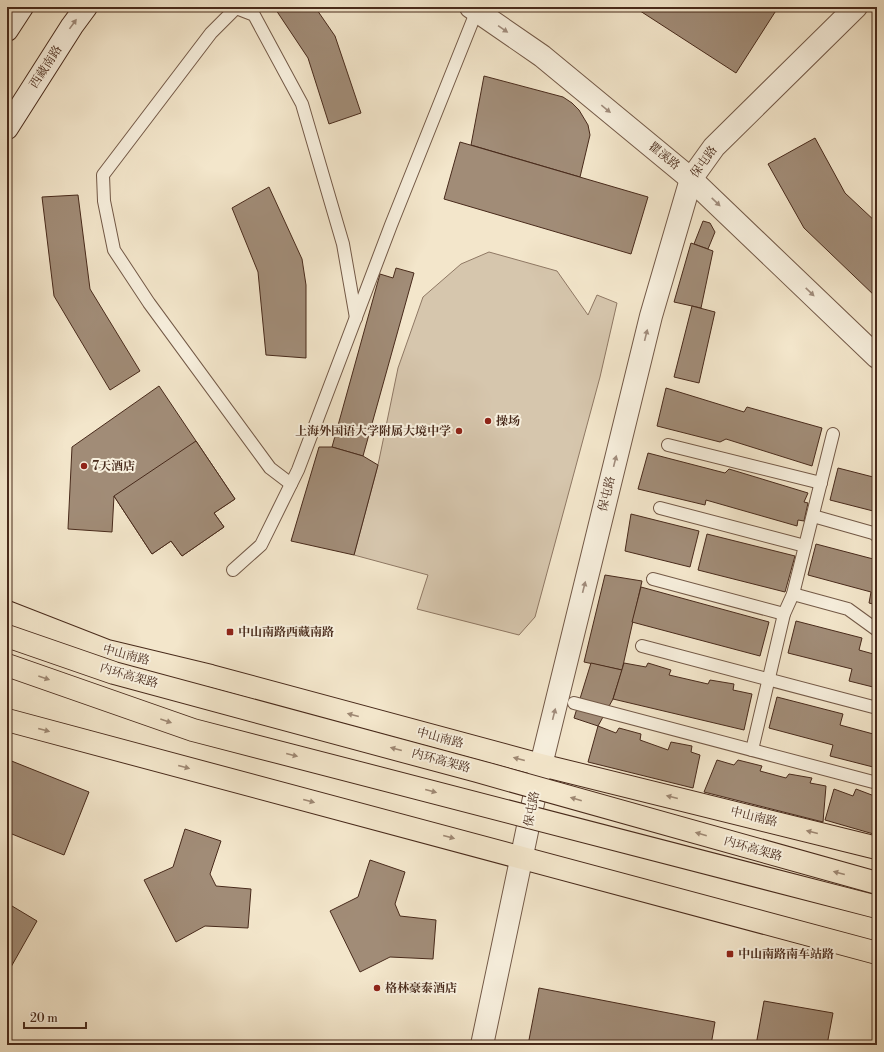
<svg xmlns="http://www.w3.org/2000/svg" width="884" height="1052" font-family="'Libre Bodoni','Noto Serif SC',serif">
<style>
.green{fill:#d6c6ad;stroke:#8f7864}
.building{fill:#a18c77;stroke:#482a1b}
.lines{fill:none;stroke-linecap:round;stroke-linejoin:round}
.lane-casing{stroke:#735947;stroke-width:14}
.street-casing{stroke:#735947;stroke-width:24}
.secondary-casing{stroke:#482a1b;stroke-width:24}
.primary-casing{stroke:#482a1b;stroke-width:24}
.lane{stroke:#f7efdd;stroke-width:12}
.street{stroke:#f7efdd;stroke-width:22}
.secondary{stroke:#f7efdd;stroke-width:22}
.primary{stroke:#f3e6cb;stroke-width:22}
.highway-bridge-casing{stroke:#482a1b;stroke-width:24;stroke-linecap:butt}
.highway-bridge{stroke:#f3e6cb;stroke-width:22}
.oneway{fill:#a08c7c}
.oneway2{fill:#9e8873}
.poi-dot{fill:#8f2418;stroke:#f7efdd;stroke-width:1.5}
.labels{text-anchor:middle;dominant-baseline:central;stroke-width:4;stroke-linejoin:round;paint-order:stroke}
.street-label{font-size:12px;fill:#482a1b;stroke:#f7efdd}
.poi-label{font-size:12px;font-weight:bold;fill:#482a1b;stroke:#f7efdd;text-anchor:start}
</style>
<rect width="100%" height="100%" fill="#f3e6cb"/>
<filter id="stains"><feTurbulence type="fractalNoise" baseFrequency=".005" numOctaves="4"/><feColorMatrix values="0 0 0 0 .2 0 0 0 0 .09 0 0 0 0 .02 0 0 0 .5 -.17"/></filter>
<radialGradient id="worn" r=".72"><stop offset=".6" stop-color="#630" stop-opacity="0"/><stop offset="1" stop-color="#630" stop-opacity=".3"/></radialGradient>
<path class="green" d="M489,252l68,19 31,44 9,-20 20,8 -17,74 -65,240 -16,18 -102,-26 11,-34 -74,-20 24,-90 20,-97 25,-71 38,-33z"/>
<g class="building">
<path d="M274,7h41l20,29 26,77 -32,11 -21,-66z"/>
<path d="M634,7h139l4,2 -41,64z"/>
<path d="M484,76l79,21 9,6 7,7 9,15 2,10 -10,42 -109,-32z"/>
<path d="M815,138l30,55 32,30v75l-73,-70 -36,-64z"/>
<path d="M460,142l188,55 -17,57 -187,-55z"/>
<path d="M269,187l33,72 4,26v73l-40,-3 -8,-83 -26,-64z"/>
<path d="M78,195l12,94 50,82 -30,19 -56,-94 -12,-99z"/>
<path d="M703,221l7,2 5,9 -7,17 -14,-5z"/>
<path d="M691,243l22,8 -12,57 -27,-6z"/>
<path d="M396,268l18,5 -51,183 -31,-9 48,-173 13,4z"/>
<path d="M692,306l23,6 -16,71 -25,-6z"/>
<path d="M159,386l76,113 -21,14 10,14 -42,29 -11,-15 -19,13 -38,-58 -2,36 -44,-3 4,-82z"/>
<path d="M666,388l78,24 3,-5 75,21 -10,38 -86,-27 -6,3 -63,-16z"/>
<path d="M196,441l39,58 -21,14 10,14 -42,29 -11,-15 -19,13 -38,-58z"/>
<path d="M319,447h13l31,9 15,9 -24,90 -63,-14z"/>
<path d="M648,453l77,20 4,-4 79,24 -4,9 4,1 -4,18 -6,-1 -1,6 -91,-26 -1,5 -67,-16z"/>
<path d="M838,468l39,10v34l-47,-12z"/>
<path d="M631,514l68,17 -9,36 -65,-16z"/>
<path d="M707,534l88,22 -10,36 -87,-22z"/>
<path d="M816,544l61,16v45l-8,-2 2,-11 -63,-17z"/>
<path d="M605,575l37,6 -20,89 -38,-8z"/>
<path d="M641,587l128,35 -9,34 -128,-34z"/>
<path d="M796,621l66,17 -3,12 18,5v33l-28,-7 3,-12 -64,-16z"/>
<path d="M591,663l31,7 -9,29 -15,27 -24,-8z"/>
<path d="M624,663l22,4 2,-4 23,7 -2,5 39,9 2,-4 24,4 -1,6 19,4 -8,36 -131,-31z"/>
<path d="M777,697l66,17 -3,11 37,10v33l-47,-12 3,-11 -64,-17z"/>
<path d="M598,726l18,7 3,-5 22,6 -1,6 28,10 3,-8 21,4 -1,6 9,3 -7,33 -105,-26z"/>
<path d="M9,760l80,32 -25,63 -57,-23v-67z"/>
<path d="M717,760l17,5 4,-5 24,6 -2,5 26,7 3,-4 23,4 -2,5 16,3 -3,36 -119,-30z"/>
<path d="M834,789l19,7 3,-7 21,8v38l-52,-15z"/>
<path d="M185,829l36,12 -11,33 6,12 35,3 -3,39 -43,-2 -29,16 -32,-62 29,-13z"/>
<path d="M370,860l35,12 -10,32 5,12 36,4 -3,39 -43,-2 -30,15 -30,-61 28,-14z"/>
<path d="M7,903l30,18 -30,53z"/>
<path d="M539,988l176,34 -4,23h-183z"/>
<path d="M764,1001l69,12 -6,32h-71z"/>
</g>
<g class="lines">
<g class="lane-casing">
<g id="lane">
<path d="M668,445l153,38"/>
<path d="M291,484l-21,-16 -121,-165 -35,-53 -10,-49 -1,-26 108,-142 25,-25 18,7 48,89 41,140 13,74"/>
<path d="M660,508l145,38"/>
<path d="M813,516l60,17 4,3"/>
<path d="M233,570l28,-25 37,-75 93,-245 86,-215"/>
<path d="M653,579l131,35"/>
<path d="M793,594l55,15 29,21"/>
<path d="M642,646l235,62"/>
<path d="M574,703l303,80"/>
<path d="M752,750l32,-136 9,-20 40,-160"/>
</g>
</g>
<g class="street-casing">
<g id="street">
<path d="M471,7l71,49 149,123 186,178"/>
<path d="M482,1045l59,-280 110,-449 40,-137 23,-32 142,-140"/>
</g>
</g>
<g class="secondary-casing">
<g id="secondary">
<path d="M7,30l15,-23"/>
<path d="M7,128l65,-102 14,-19"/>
</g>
</g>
<g class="primary-casing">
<g id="primary">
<path d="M7,612l100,39 104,25 330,89 336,83"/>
<path d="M7,720l870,233"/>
</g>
</g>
<use href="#lane" class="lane"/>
<use href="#street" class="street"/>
<use href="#secondary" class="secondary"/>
<use href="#primary" class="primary"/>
<g class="highway-bridge-casing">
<g id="highway-bridge">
<path d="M7,636l107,37 363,98 400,112"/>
<path d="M7,665l186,65 684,177"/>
</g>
</g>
<use href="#highway-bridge" class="highway-bridge"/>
</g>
<defs><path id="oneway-solid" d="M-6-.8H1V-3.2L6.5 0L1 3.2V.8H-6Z"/></defs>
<g class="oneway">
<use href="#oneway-solid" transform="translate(73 24) rotate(-54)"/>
<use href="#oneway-solid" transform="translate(503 29) rotate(35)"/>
<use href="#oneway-solid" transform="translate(606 109) rotate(39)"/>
<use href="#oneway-solid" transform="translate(716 202) rotate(44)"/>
<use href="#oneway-solid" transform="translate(810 292) rotate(44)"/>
<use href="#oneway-solid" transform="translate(646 335) rotate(-76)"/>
<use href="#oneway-solid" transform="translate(615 461) rotate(-76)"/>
<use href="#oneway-solid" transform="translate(584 587) rotate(-76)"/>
<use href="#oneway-solid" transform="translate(554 714) rotate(-76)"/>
</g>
<g class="oneway2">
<use href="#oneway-solid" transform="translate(44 678) rotate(19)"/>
<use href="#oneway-solid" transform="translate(353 715) rotate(-165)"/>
<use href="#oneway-solid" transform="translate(166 721) rotate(19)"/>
<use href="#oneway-solid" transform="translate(44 730) rotate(15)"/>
<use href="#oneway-solid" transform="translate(396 749) rotate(-165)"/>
<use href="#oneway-solid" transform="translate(292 755) rotate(14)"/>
<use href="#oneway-solid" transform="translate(519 759) rotate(-165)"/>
<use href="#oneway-solid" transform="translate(184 767) rotate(15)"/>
<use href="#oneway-solid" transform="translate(431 791) rotate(15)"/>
<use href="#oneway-solid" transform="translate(672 797) rotate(-166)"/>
<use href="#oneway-solid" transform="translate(576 799) rotate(-164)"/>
<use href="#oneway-solid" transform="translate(309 801) rotate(15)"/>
<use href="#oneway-solid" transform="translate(812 832) rotate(-166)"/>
<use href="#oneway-solid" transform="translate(701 834) rotate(-164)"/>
<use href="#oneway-solid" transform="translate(449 837) rotate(15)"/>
<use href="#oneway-solid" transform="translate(839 873) rotate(-165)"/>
</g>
<g class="poi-dot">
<circle cx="488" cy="421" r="4"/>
<circle cx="459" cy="431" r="4"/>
<circle cx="84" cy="466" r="4"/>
<rect x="226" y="628" width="8" height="8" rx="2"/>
<rect x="726" y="950" width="8" height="8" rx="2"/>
<circle cx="377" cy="988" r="4"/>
</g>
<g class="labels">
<g class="street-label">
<text transform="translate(46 67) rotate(-57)">西藏南路</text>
<text transform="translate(664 156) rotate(39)">瞿溪路</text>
<text transform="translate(704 162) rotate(-54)">保屯路</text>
<text transform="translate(607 494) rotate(-76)">保屯路</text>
<text transform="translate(126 655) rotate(15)">中山南路</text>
<text transform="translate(129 676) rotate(16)">内环高架路</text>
<text transform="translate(440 738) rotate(15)">中山南路</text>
<text transform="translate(441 761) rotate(15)">内环高架路</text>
<text transform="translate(532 809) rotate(-79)">保屯路</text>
<text transform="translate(754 817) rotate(14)">中山南路</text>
<text transform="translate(753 849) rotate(16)">内环高架路</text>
</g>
<g class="poi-label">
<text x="496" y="421">操场</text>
<text x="451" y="431" text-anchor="end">上海外国语大学附属大境中学</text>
<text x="92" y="466">7天酒店</text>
<text x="238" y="632">中山南路西藏南路</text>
<text x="738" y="954">中山南路南车站路</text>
<text x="385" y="988">格林豪泰酒店</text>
</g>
</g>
<rect width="884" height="1052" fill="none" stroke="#f3e6cb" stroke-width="24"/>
<rect x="8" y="8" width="868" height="1036" fill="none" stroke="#482a1b" stroke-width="2"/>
<rect x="12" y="12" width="860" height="1028" fill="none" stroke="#482a1b"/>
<path d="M24 1022v6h62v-6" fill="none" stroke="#482a1b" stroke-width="2"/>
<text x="30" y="1022" font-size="12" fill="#482a1b" stroke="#f7efdd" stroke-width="3" paint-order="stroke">20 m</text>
<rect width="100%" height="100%" filter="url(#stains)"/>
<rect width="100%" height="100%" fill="url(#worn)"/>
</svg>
